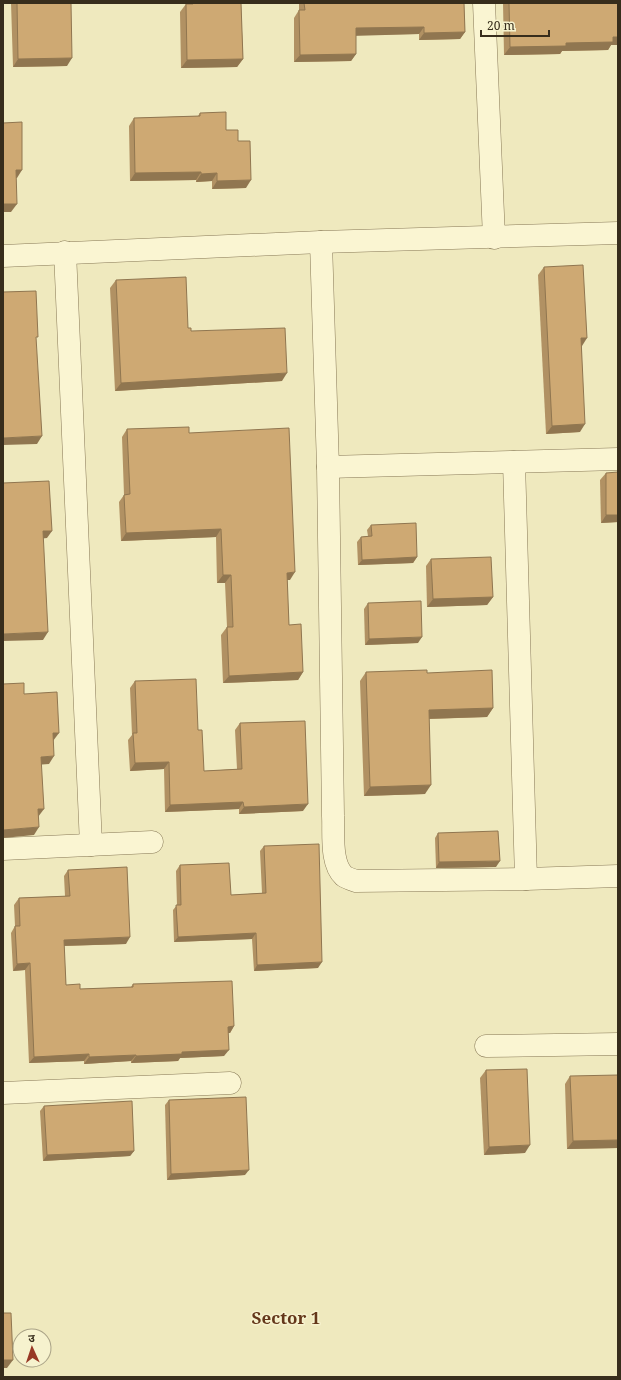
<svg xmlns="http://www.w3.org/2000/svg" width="621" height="1380" font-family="'Noto Serif','Noto Sans Devanagari',serif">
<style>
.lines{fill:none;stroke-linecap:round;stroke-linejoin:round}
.street-casing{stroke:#887957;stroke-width:23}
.street{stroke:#faf5d2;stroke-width:22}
.wall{fill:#b19163}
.shaded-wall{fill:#907650}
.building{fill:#cea973;stroke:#907650}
.labels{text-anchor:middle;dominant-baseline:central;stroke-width:3;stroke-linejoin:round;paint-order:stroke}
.district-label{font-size:17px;font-weight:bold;fill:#64371a;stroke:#f6f2ce}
</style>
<rect width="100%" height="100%" fill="#efe9be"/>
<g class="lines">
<g class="street-casing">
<g id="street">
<path d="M484,3l10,235"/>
<path d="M321,242l7,225 5,349c1,17 -3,47 11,60 3,2 9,4 12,5l170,-2 92,-3"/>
<path d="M65,252l26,593"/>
<path d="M3,256l318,-14 297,-9"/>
<path d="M514,462l12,417"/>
<path d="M328,467l290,-8"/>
<path d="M3,849l149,-7"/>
<path d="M486,1046l132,-2"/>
<path d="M3,1093l227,-10"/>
</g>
</g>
<use href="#street" class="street"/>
</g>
<g class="wall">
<path d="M11,3h60l-4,63 -54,1z"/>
<path d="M187,3h54l2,56 -6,8 -56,1 -1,-56 6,-8h1z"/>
<path d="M299,3h165l1,29 -5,7 -41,1v-6l-63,1v19l-5,7 -57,1v-44l5,-8z"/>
<path d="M503,3h115l-7,42 -3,5 -46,1 -2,3 -56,1z"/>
<path d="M200,113l26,17 12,11 8,47 -34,1v-8l-16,1v-2l-66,1 -1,-55 5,-8 64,-2z"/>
<path d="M544,267l38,79 -2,86 -34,2 -8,-159z"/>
<path d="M116,280l72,48 3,3 91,50 -167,10 -5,-103z"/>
<path d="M127,429l62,4 101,147h-3l2,45 14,47 -5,8 -75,3 -2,-48 6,-8 -2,-44h-8l-1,-46 -95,4 -2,-39 5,-7 -2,-58z"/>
<path d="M606,473l12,49 -17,1 -1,-43z"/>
<path d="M371,525l46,32 -4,6 -55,2 -1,-23 4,-5 7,-1 -1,-6z"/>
<path d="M431,559l62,38 -6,8 -60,2 -1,-41z"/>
<path d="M368,603l50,40 -53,2 -1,-36z"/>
<path d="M366,672l127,36 -6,9 -58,2 -4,75 -61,2 -4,-115z"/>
<path d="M135,681l63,49 6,41 33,-2 -2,-39 5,-7 63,88 -64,3v-5l-74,3 -1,-43 -34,2 -2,-31 4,-5 -2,-47z"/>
<path d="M438,833l58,34 -60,1 -1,-30z"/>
<path d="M264,846l54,122 -64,3 -2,-32 -78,3 -1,-32 4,-5 -1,-34 4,-6 51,30 31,-2 -2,-42z"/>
<path d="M68,870l58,74 -62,2 2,39 14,4 51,-2 2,-3 101,42 -4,7h-2l-4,23 -44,2 -2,3 -47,2v-2l-47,3v-3l-55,2 -4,-93 -12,1 -2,-38 4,-7 -1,-21 5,-7 46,-2 -1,-20z"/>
<path d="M486,1070l39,83 -41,2 -4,-77z"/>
<path d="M570,1076l48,72 -51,1 -2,-65z"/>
<path d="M169,1100l76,75 -78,5 -2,-75z"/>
<path d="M44,1106l90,45 -4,5 -87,5 -3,-50z"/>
</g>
<g class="shaded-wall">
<path d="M424,27l-5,7 -68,2 5,-8z"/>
<path d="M465,32l-5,7 -41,1 5,-7z"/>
<path d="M613,37h5v8h-7l-3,5 -46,1 -2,3 -56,1 6,-8 56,-4z"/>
<path d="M356,54l-5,7 -57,1 6,-7z"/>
<path d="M72,58l-5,8 -54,1 5,-8z"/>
<path d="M243,59l-6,8 -56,1 6,-8z"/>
<path d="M16,170h6l-5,8h-7z"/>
<path d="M201,172l-5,8 -66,1 5,-8z"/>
<path d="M217,173l-5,8 -16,1 5,-8z"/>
<path d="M251,180l-5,8 -34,1 5,-8z"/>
<path d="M3,204h14l-6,8h-8z"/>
<path d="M581,338h6l-5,8h-7z"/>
<path d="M287,373l-5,8 -167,10 6,-8z"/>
<path d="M585,424l-5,8 -34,2 6,-8z"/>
<path d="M42,436l-5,8 -34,1v-7z"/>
<path d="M606,515h12v7l-17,1z"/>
<path d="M221,529l-5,8 -95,4 5,-8z"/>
<path d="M43,531h9l-5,7 -9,1z"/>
<path d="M417,557l-4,6 -55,2 4,-5z"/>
<path d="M295,572l-5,8h-9l6,-7z"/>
<path d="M223,575h8l-6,8h-8z"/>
<path d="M493,597l-6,8 -60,2 6,-8z"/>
<path d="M48,632l-5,8 -40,1v-7z"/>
<path d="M422,637l-4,6 -53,2 4,-6z"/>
<path d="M303,672l-5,8 -75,3 6,-7z"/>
<path d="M493,708l-6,9 -65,2 7,-9z"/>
<path d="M53,733h6l-6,8z"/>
<path d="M54,756l-5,8 -14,1 6,-8z"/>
<path d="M169,762l-5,7 -34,2 5,-8z"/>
<path d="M431,785l-6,9 -61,2 6,-9z"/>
<path d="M243,802l-4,7 -74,3 5,-7z"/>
<path d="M308,804l-5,7 -64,3 5,-7z"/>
<path d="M38,809h6l-6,8z"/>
<path d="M39,827l-5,8 -31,3v-8z"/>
<path d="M500,861l-4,6 -60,1 3,-6z"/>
<path d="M256,933l-4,6 -78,3 4,-5z"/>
<path d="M130,937l-4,7 -67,2 5,-6z"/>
<path d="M322,962l-4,6 -64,3 3,-6z"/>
<path d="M30,963l-5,7 -12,1 4,-7z"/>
<path d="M234,1026l-4,7h-7l5,-6z"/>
<path d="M229,1050l-5,6 -44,2 -2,3 -47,2 5,-7 46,-4z"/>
<path d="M89,1054l-5,7 -55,2 5,-6z"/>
<path d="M136,1055l-5,6 -47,3 5,-7z"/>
<path d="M618,1140v8l-51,1 6,-8z"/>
<path d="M530,1145l-5,8 -41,2 5,-8z"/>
<path d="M134,1151l-4,5 -87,5 4,-6z"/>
<path d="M249,1170l-4,5 -78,5 4,-6z"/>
<path d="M3,1360h10l-6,8h-4z"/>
</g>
<g class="building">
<path d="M17,3h54l1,55 -54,1z"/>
<path d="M193,3h48l2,56 -56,1 -1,-56h7z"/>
<path d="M304,3h160l1,29 -41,1v-6l-68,1v26l-56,1 -1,-45h6z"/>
<path d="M509,3h109v34h-5v5l-47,1v3l-56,1z"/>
<path d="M226,112v18h12v11h12l1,39 -34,1v-8l-16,1v-2l-66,1 -1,-55 66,-2v-3z"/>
<path d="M22,122v48h-6l1,34h-14v-81z"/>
<path d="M583,265l4,73h-6l4,86 -33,2 -8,-159z"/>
<path d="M186,277l2,51h3v3l94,-3 2,45 -166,10 -5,-103z"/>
<path d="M36,291l2,46h-2l6,99 -39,2v-146z"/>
<path d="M189,427v6l100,-5 6,144 -8,1 2,52 12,-1 2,48 -74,4 -2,-49h6l-2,-52h-8l-2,-46 -95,4 -2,-38 6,-1 -3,-65z"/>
<path d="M618,472v43h-12v-42z"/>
<path d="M49,481l3,50h-9l5,101 -45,2v-151z"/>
<path d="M416,523l1,34 -55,3 -1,-23 11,-1 -1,-11z"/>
<path d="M491,557l2,40 -60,2 -2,-40z"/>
<path d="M421,601l1,36 -53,2 -1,-36z"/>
<path d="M427,670v3l65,-3 1,38 -64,2 2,75 -61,2 -4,-115z"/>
<path d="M196,679l2,51h4l2,41 38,-2 -2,-46 65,-2 3,83 -64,3 -1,-5 -73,3 -1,-43 -34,1 -2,-30h4l-2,-52z"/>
<path d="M24,683v11l33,-2 2,41h-6l1,23 -13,1 3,52h-6l1,18 -36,3v-146z"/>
<path d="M498,831l2,30 -61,1 -1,-29z"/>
<path d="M319,844l3,118 -65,3 -1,-32 -78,4 -2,-32h5l-1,-40 49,-2 2,32 35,-2 -2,-47z"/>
<path d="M127,867l3,70 -66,3 2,45 14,-1v5l53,-2v-3l99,-3 2,45 -6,1 1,23 -47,2v2l-46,2v-1l-47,2v-3l-55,3 -4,-94 -13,1 -2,-38h5l-1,-28 51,-2 -2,-26z"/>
<path d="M527,1069l3,76 -41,2 -3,-77z"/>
<path d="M618,1075v65l-45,1 -3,-65z"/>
<path d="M246,1097l3,73 -78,4 -2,-74z"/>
<path d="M132,1101l2,50 -87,4 -3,-49z"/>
<path d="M3,1313h8l2,47h-10z"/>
</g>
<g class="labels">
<g class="district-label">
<text x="286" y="1317">Sector 1</text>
</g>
</g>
<rect width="621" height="1380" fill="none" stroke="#372d1c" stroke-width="8"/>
<g transform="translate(32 1348) rotate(357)"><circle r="19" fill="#f6f2ce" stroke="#aaa387"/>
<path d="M0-3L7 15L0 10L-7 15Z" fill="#983825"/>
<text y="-6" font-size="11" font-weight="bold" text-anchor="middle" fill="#372d1c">उ</text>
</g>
<path d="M481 30v6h68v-6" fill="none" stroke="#372d1c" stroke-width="2"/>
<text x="487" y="30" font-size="12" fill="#372d1c" stroke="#f6f2ce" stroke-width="3" paint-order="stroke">20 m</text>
</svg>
